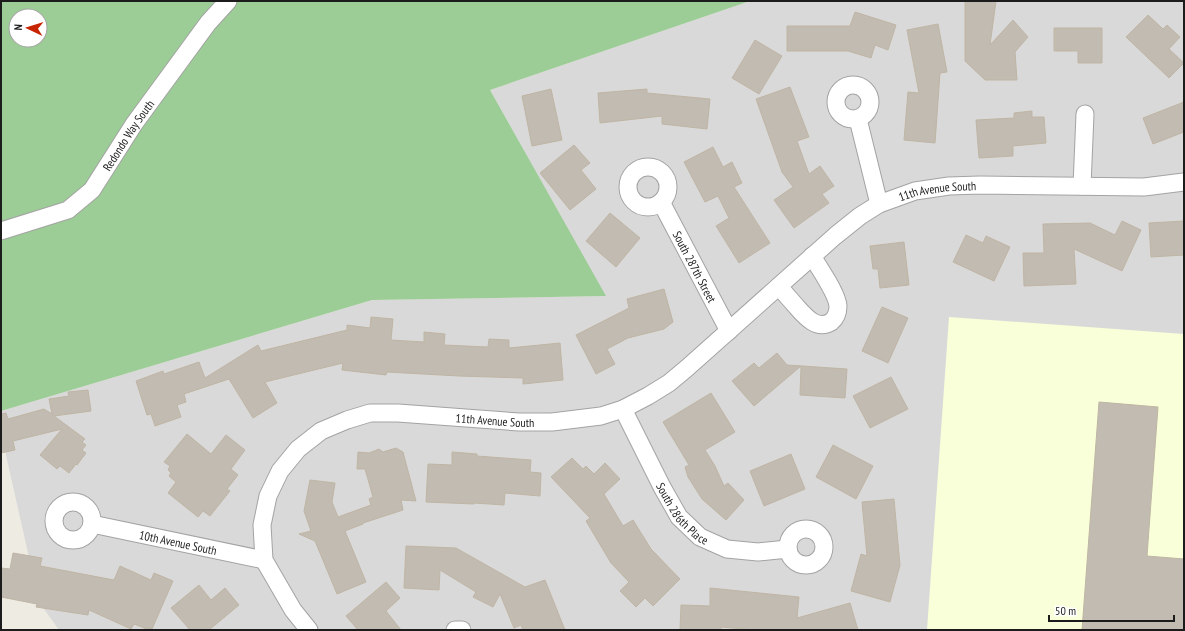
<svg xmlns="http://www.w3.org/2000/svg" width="1185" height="631" font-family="'PT Sans Narrow',sans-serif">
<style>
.residential{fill:#dad9d9}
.education{fill:#f8ffd9}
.forest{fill:#9ccd96;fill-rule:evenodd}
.building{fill:#c2bbb1;stroke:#bfb5a4}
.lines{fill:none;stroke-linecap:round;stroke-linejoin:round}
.minor-casing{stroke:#a3a3a3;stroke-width:19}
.minor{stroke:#fff;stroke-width:17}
.labels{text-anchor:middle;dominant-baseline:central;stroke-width:3;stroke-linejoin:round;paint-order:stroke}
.street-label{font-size:12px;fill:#1c1c1c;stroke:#fff}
</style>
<rect width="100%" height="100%" fill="#eeece2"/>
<path class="residential" d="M750,1h434v629h-1125l-20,-28 -38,-169v-22l371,-111 233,-4 -115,-206z"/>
<path class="education" d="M949,317l235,17v296h-257z"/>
<path class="forest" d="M1,1h749l-260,89 116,206 -234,4 -371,111zM16,16h24v24h-24z"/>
<g class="building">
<path d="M965,1h31l-6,44 23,-25 15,17 -13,15 2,28h-32l-20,-19z"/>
<path d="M855,12l41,13 -8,25 -13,-5 -4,13 -23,-7h-61v-25h63z"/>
<path d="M1148,15l15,14 4,-4 13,12 -11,12 15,14 -15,15 -43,-41z"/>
<path d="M938,24l9,48 -7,1 -5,70 -31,-3 4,-48 11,1 -12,-63z"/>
<path d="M1054,28h48v35h-24v-12h-24z"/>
<path d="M755,40l27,16 -23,38 -27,-16z"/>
<path d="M790,87l19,50 -12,4 12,33 11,-8 14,20 -12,8 7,9 -35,25 -20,-28 19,-13 -11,-15 -26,-73z"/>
<path d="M551,89l11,51 -30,6 -10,-50z"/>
<path d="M647,89v4l63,6 -3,30 -45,-5v-8l-62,7 -2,-30z"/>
<path d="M1184,102v30l-31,12 -10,-26z"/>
<path d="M1032,111v6h12l2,26 -33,3v10l-34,2 -3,-38 38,-2v-5z"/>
<path d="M574,145l16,18 -9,7 15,19 -26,21 -30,-37z"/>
<path d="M713,147l10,20 9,-5 10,21 -8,4 36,56 -31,20 -23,-37 13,-8 -11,-22 -13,6 -21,-40z"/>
<path d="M610,213l30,25 -24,29 -30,-26z"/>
<path d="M1122,221l19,9 -19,41 -48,-22 2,35 -52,2 -1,-33h21l-1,-29 47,-1 25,12z"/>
<path d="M1184,221v34l-33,2 -2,-34z"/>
<path d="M966,235l17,8 3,-7 24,11 -16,34 -41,-19z"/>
<path d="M904,242l5,43 -29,3 -2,-19h-5l-3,-23z"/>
<path d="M664,289l9,33 -9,7 -36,9 -21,11 8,15 -19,10 -20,-39 53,-27 -2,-9z"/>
<path d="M882,307l26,11 -20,45 -26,-12z"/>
<path d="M371,317l22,2 -2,21 33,2v-10l21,2 -1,11 44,2 1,-8 20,1v8l51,-5 3,37 -40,4v-6l-64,-2 -72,-4 -1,3 -44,-5 1,-7 -78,19 12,21 -24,15 -24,-39 -45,15 2,8 -9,3 4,12 -26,9 -4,-12 -4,1 -11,-34 27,-10 1,3 35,-12 6,16 53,-33 3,6 86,-21v-5l23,3z"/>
<path d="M777,353l10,12 60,4 -2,29 -45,-3 1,-29 -47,40 -22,-25 22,-18 5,5z"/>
<path d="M891,377l17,32 -38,19 -17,-32z"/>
<path d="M88,390l3,21 -37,5 31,23 -3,3 4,3 -4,5 4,3 -9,12 -1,-1 -7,9 -9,-7 -3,3 -17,-14 22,-26 -49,12 2,9 -14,3v-39l5,-1 2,6 36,-10 8,5 -3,-15 20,-3 -1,-4z"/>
<path d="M711,393l24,39 -30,18 10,16 9,20 4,-3 16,17 -18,20 -24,-21 -14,-22 -3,-10 4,-2 -26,-43z"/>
<path d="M1099,402l59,5 -11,149 37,3v71h-102z"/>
<path d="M187,434l24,20 15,-19 19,15 -14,19 7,6 -11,14 3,2 -20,25 -7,-5 -5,6 -30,-24 8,-11 -7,-6 2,-3 -3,-3 2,-4 -6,-4z"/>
<path d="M833,445l40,21 -17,33 -40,-22z"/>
<path d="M396,448l7,4 13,49 -15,-1 2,10 -40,13v1l-18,7 21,51 -29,12 -22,-53 -16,-7 12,-3 -7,-20 6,-31 25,3 -3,19 6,15 33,-12 -2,-6 4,-2 -8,-28h-8l1,-17 11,1 10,-4 4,3z"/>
<path d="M452,452l25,2v2l54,4 -1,12 11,1 -1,23 -35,-3 -1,12 -30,-2v1l-48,-2 2,-38 24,1z"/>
<path d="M791,454l14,35 -41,17 -14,-35z"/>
<path d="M572,458l11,11 3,-3 8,8 11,-11 15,16 -16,15 19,32 10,-6 18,29 29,30 -27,27 -8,-8 -9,9 -16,-16 9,-9 -18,-19 -25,-42 4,-3 -39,-41z"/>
<path d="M894,499l6,66 -10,37 -39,-11 10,-37 6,2 -5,-54z"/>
<path d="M406,546l50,2 69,39 20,-7 20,50h-42l-2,-5 -7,3 -14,-34 -7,13 -20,-10 3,-5 -36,-22 -1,20 -35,-2 1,-21 1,-2 -1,1z"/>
<path d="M13,553l29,5 -2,8 74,14 6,-14 31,14 3,-7 19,8 -21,48h-5l-13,-5 -3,5 -42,-19 -1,5 -52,-8 1,-3 -36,-7v-29l9,1z"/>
<path d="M386,582l14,16 -14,13 15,19h-43l-12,-14z"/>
<path d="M199,585l12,15 14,-12 14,17 -30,25h-19l-19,-22z"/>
<path d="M710,588l89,9 -2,21 53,-15 8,27h-103l-34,-3v3h-41l1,-25 29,1z"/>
</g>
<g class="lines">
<g class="minor-casing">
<g id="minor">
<circle cx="853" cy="102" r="17"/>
<path d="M858,119l21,85"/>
<circle cx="648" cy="187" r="20"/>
<path d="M1082,186l3,-72"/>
<path id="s1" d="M661,202l68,129"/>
<path id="s2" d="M1,231l67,-21 24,-20 42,-66 74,-101 20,-22"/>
<path d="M779,286c5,7 11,13 16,19 9,10 21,26 36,17 5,-4 7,-9 7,-16 -1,-13 -19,-38 -26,-50"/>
<path id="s3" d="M623,409l39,78 17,30 21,20 27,12 31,3 30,-3"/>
<circle cx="73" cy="521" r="19"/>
<path id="s4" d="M92,524l172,36"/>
<circle cx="806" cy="547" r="18"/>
<path id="s5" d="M309,630l-16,-20 -29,-50 -2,-35 6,-29 12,-25 18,-22 23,-18 26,-11 23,-7h28l121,9h33l49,-6 22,-7 25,-13 21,-13 18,-15 148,-132 25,-20 19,-12 36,-13 34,-5 31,-1 164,2 40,-5"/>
<path d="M455,630h7"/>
</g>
</g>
<use href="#minor" class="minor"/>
</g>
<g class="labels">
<g class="street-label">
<text stroke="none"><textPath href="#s2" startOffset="167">Redondo Way South</textPath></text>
<text stroke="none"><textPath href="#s5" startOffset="930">11th Avenue South</textPath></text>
<text stroke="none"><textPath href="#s1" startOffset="73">South 287th Street</textPath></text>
<text stroke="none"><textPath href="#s5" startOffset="411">11th Avenue South</textPath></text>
<text stroke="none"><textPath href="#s3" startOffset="121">South 286th Place</textPath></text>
<text stroke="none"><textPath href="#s4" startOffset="88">10th Avenue South</textPath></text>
</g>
</g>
<rect width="1185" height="631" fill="none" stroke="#1c1c1c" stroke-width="4"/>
<g transform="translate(28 28) rotate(274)"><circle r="19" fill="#ffffff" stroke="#a4a4a4"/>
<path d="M0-3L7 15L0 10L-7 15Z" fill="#c72401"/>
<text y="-6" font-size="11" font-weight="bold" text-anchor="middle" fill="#1c1c1c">N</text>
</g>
<path d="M1049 615v6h125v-6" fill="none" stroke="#1c1c1c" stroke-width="2"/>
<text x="1055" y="615" font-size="12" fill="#1c1c1c" stroke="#ffffff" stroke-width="3" paint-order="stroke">50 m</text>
</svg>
